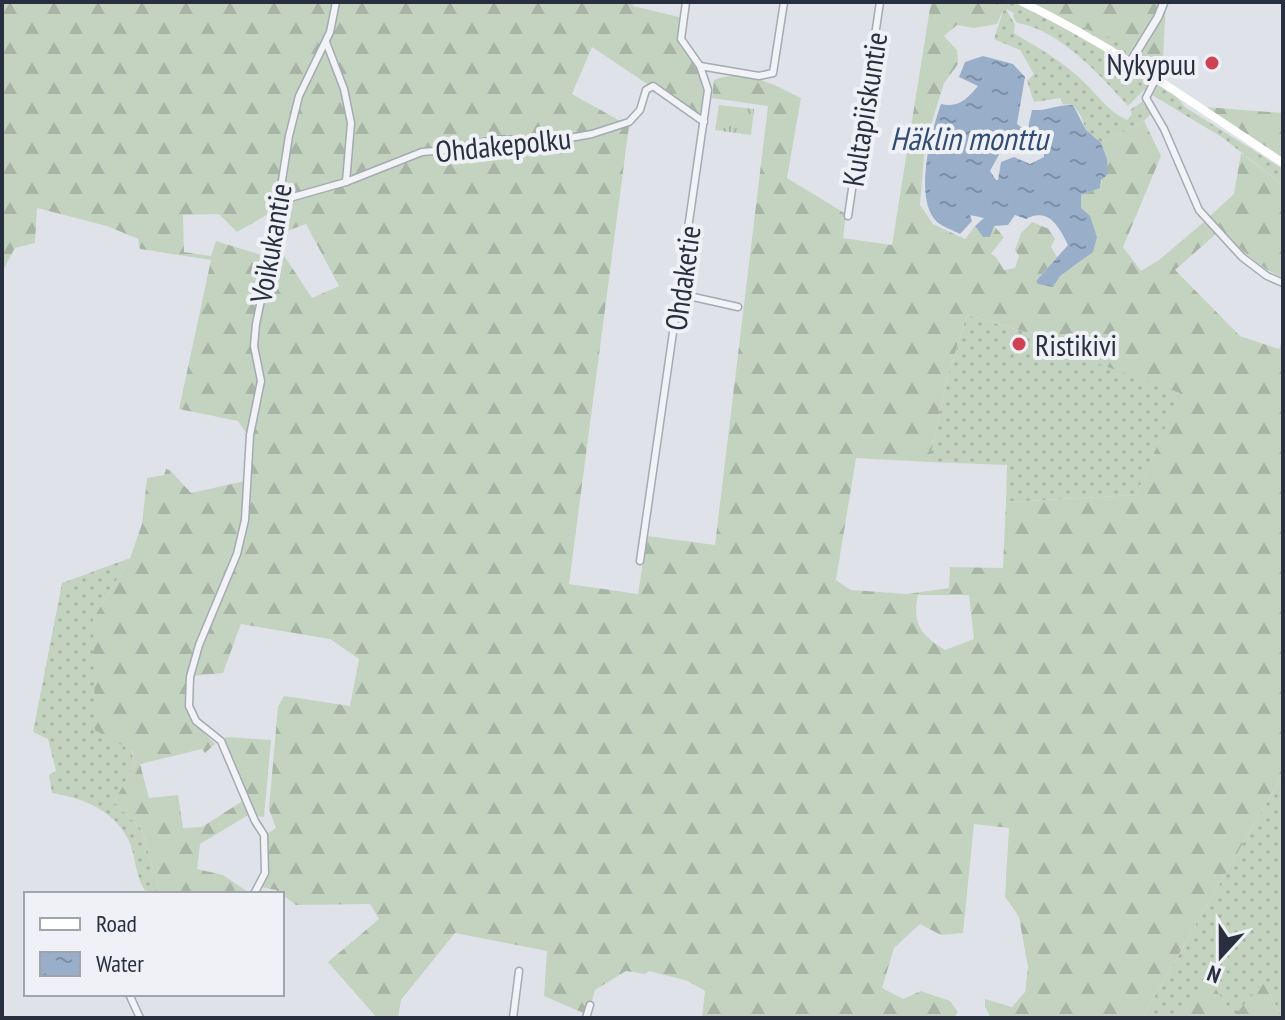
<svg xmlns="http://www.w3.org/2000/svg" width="1285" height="1020" font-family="'PT Sans Narrow',sans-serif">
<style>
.grass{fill:url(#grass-dots)}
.forest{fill:url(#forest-firs);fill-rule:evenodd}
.park{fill:url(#park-tufts)}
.water{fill:url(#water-ripples)}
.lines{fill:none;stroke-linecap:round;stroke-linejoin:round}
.minor-casing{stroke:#a4aab3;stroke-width:9}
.tertiary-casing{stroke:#a4aab3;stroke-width:10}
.minor{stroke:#f2f3f7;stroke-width:6}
.tertiary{stroke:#f2f3f7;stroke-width:7}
.secondary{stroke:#fff;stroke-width:8}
.poi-dot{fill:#cf4254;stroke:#eff1f6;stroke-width:3}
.labels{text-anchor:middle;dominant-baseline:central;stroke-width:8;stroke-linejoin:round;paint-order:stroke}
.poi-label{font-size:30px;fill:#283040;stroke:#eff1f6;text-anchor:end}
.street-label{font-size:30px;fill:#283040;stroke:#eff1f6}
.water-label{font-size:32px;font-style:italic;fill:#314d74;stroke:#eff1f6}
</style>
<defs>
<pattern id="grass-dots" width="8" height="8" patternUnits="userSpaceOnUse" patternTransform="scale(2)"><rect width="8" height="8" fill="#c4d3c0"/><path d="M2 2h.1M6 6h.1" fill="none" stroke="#a8b5a6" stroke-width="1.8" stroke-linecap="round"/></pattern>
<pattern id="forest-firs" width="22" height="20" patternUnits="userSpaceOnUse" patternTransform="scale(2)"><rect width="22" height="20" fill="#c4d3c0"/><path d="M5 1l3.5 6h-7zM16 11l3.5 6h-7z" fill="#a8b5a6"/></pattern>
<pattern id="park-tufts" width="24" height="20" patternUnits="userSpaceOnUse" patternTransform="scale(2)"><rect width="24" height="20" fill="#c4d3c0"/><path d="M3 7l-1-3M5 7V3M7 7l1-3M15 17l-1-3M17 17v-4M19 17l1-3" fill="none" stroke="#a8b5a6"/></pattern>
<pattern id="water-ripples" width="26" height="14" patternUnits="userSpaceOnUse" patternTransform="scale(2)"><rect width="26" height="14" fill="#99afc9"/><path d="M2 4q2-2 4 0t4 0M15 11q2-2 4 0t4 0" fill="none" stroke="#7d8fa5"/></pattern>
</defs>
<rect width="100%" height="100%" fill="#dfe3e9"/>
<g class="grass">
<path d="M990,2h40l103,44 52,61 98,62v16l-60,-47 -79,-48 -16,16c-28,-31 -68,-76 -111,-83l-4,-6 1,-4 -8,-4 9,16 -1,8c24,15 50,29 70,49 14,14 24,29 43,38l5,-6 -2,-4 13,-9 9,12 -8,8 -43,22 -15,-13 -5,-14 -8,-11 -11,-1 -1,-6 -27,4 -7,-21 7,-7 -14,-24 -26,-11 10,-31z"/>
<path d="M967,315l59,17 25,2 13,17 117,41 -45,103 -130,7 1,-37 -78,-3 19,-87z"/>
<path d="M130,558l-37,61 42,145 -21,38 28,28 18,64h-13c-13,-20 -10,-34 -18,-53 -14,-31 -47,-43 -77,-48l-3,-18 7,-4 -8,-32 -15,-7 29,-149z"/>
<path d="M1283,774v244l-20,-35 -29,34 -27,-40 -26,41h-39z"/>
</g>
<g class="forest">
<path d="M2,2h332l-6,30 -31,64 -22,114 -38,22 -18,-18 -36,1 1,37 27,4 5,-15 52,16 -14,67 5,56 -11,56 -10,-15 -59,-12 32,-149 -71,-11 -2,-10 -31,-13 -70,-18 -2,35 -20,5 -13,24z"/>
<path d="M338,2h296l-1,4 50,12 -2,21 19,27 8,24 -4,32 -112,-75 -20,47 57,32 -60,458 69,10 9,-58 68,9 53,-439 -56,-8 2,-18c32,-12 59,4 87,18l-14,80 59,36 -3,24 49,7 39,-243h59l14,6 -7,16 -23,4 -17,-3 -13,11 13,14 1,14 -14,19 -19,61 -5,61 13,19 32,15 10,-13 8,11 11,-11 10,11 -13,17 4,2 9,14 11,-2 4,-12 -4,-6 6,-17 11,-11 17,7 6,10 -4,8 6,10 -21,24c26,-6 54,-18 61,-44l-16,-29v-13l19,-7 7,-29 -6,-16 43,-22 17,35 -38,91 18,24 18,-11 46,-39 12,12 -42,37 65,66 39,13 4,-10v435l-141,244h-151l-6,-11v-8l27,8 13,-15 3,-25 -9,-50 -14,-20 4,-69 -35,-4 -11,109 -22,2 -21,-11 -26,24 -12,40 21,11 18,-8 29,10 8,11 -4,6h-252l3,-27 -17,-10 -39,-10 -4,3 -19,-3 -31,19 -7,25 -44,-19 3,-45 -92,-18 -54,67 -3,18h-21l-49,-56 51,-43 -9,-15 -74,1 -20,-15 -15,-3 7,-14 -1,-39 9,-6 -7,-19 9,-103 6,-10 66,10 9,-47 -29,-20 -89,-15 -18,49 -31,3 9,-31 38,-90 13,-118 11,-56 -7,-35 2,-21 16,-77h5l33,50 27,-12 -33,-62 -30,11c7,-45 10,-92 24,-135 11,-35 34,-61 38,-98zM967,315l59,17 25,2 12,17 117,42 -44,102 -130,7 -3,66 -53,-1 -1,21 -41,6 -57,-4 -15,-10 20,-122 73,4 19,-87zM918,595h51l5,44 -29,11c-24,-15 -33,-26 -27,-55z"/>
<path d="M1030,2h136l-4,76 -29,-32 -68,-25z"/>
<path d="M1205,107l78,6v45z"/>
<path d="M1241,153l42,32v93c-30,-13 -52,-38 -73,-62l24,-22z"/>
<path d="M166,469l4,1 21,23 54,-12 -2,38 -8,34 -38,91 -10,62 7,17 21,21 -10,9 -3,-4 -62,15 9,34 29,-3 5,33 19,-1 42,-27 6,14 -50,30 -3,25 26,6 28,19h-91l-18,-64 -28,-28 21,-38 -3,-13 -37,-21 -2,-111 37,-61 12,-34 5,-46 17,-3z"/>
<path d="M226,737l45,3 -7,77 -8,-1 -33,-75z"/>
<path d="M1207,976l27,40 29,-33 20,35h-102z"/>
</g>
<path class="park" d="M719,105l35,4 -3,26 -36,-5z"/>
<path class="water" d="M983,56l30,8 12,13 -8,47 8,6 6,19 -8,5 -22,-3 -11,20 6,9h2l3,-18 13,-5 16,7 14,-7v-6l-16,-23 4,-18c16,1 26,-6 41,-5l13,25 15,13 6,16 1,15 -7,6 -1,8 -19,7v13l9,8 7,21 -4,15 -33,24 -7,11 -15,-3 -2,-3 32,-36c-9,-18 -19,-38 -42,-26l-11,-4 -7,10 -14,1 -4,11h-7l-8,-11 9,-8 -14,-3 2,6 -12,13c-7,-4 -17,-7 -23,-12 -24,-23 -6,-90 4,-118 18,4 26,-5 37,-18l-19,-9 6,-15z"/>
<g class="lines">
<g class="minor-casing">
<g id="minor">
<path d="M326,42l18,47 7,34 -5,59"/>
<path d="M700,66l59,10 14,-3 11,-71"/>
<path d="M1156,78l-10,20 18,31 35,81 43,47 25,19 16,7"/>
<path d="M278,205l15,-8 53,-15 76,-30 26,-2 50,-11 49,3 45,-8 37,-12 11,-12 6,-20 7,-4 51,36"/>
<path d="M848,216l32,-214"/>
<path d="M680,294l58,13"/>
<path d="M640,561l68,-471 -8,-24 -19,-27 5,-37"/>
<path d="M254,894l11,-21 -1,-38 -9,-14 -34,-80 -25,-20 -7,-15 1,-29 9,-32 38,-91 8,-34 5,-85 11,-54 -7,-35 2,-22 14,-67 19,-121 10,-40 31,-64 6,-30"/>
<path d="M129,994l11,24"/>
<path d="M513,1018l6,-47"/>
<path d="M586,1018l4,-13"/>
</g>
</g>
<g class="tertiary-casing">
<path id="tertiary" d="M1131,61l27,-44 6,-15"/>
</g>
<use href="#minor" class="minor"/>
<use href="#tertiary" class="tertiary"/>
<path class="secondary" d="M1022,2c93,45 175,104 261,161"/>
</g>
<g class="poi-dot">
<circle cx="1212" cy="63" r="8"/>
<circle cx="1019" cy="344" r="8"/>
</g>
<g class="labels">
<g class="poi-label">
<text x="1196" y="63">Nykypuu</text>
<text x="1035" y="344" text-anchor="start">Ristikivi</text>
</g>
<g class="street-label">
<text transform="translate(864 109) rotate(-81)">Kultapiiskuntie</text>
<text transform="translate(503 144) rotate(-6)">Ohdakepolku</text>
<text transform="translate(270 243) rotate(-80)">Voikukantie</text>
<text transform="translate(682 278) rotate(-82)">Ohdaketie</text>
</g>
<g class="water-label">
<text x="969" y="138">Häklin monttu</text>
</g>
</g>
<rect width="1285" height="1020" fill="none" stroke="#283040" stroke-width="8"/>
<rect x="24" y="892" width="260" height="104" fill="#eff1f6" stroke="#9fa4ad" stroke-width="2"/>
<rect x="40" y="918" width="40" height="12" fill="#ffffff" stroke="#9fa4ad" stroke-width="2"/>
<text x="96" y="932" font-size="24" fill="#283040">Road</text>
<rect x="40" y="952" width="40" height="24" fill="url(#water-ripples)" stroke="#9fa4ad" stroke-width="2"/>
<text x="96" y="972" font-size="24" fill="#283040">Water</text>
<g transform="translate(1221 956) rotate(201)" stroke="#eff1f6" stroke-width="6" paint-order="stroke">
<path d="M0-6L14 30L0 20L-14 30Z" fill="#283040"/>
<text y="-12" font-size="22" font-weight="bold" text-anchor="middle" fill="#283040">N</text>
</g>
</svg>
